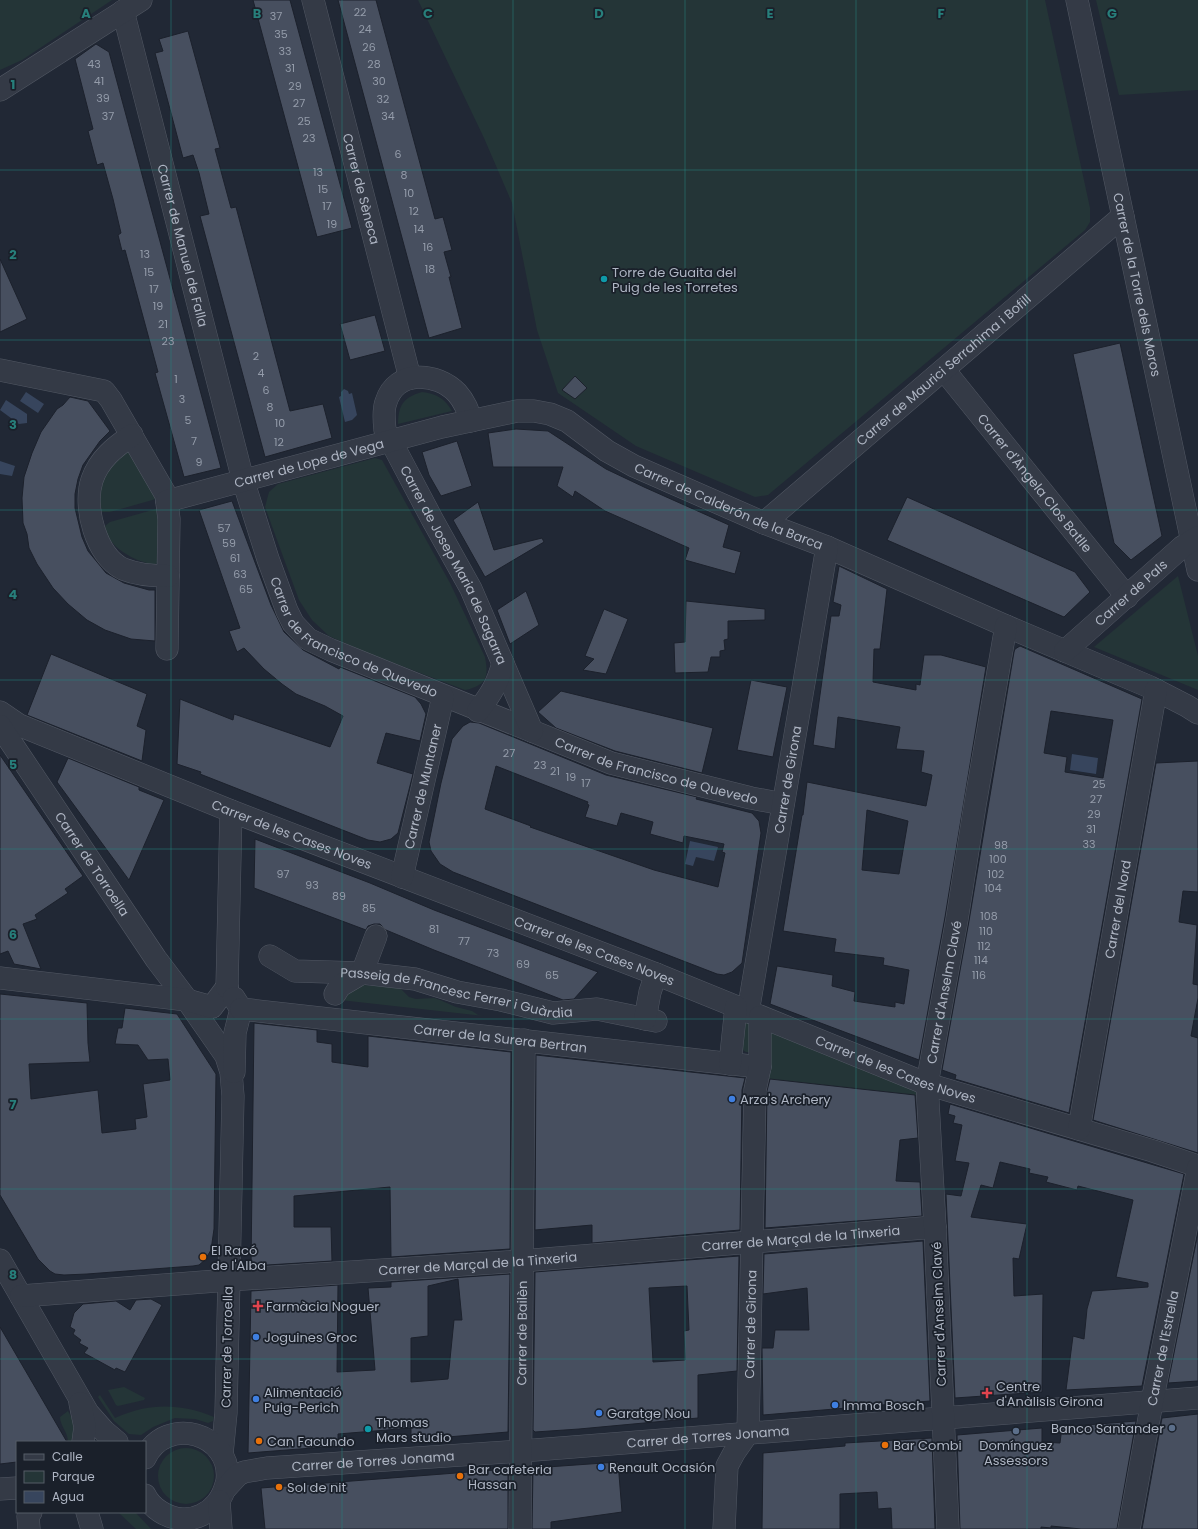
<svg xmlns="http://www.w3.org/2000/svg" width="1198" height="1529" font-family="Poppins,sans-serif">
<style>
.green{fill:#243537}
.water{fill:#37455d}
.building{fill:#474f5f;stroke:#1c212c;fill-rule:evenodd}
.lines{fill:none;stroke-linecap:round;stroke-linejoin:round}
.minor-casing{stroke:#525864;stroke-width:23}
.minor{stroke:#343a46;stroke-width:22}
.grid{fill:none;stroke:#277f7b;stroke-width:1;stroke-opacity:0.55}
.culture-dot{fill:#0f9aa8;stroke:#1a202a;stroke-width:1.5}
.shop-dot{fill:#3f7fe0;stroke:#1a202a;stroke-width:1.5}
.food-dot{fill:#e8710a;stroke:#1a202a;stroke-width:1.5}
.health-dot{fill:#e0444e;stroke:#1a202a;stroke-width:1.5}
.service-dot{fill:#5c6f8a;stroke:#1a202a;stroke-width:1.5}
.labels{text-anchor:middle;dominant-baseline:central;stroke-width:3.5;stroke-linejoin:round;paint-order:stroke}
.number-label{font-size:11px;fill:#949caa}
.street-label{font-size:13px;fill:#aeb5c3;stroke:#1a202a}
.poi-label{font-size:13px;fill:#aeb5c3;stroke:#1a202a;text-anchor:start}
.grid-label{font-size:13px;text-anchor:middle;font-weight:bold;fill:#277f7b;stroke:#1a202a;stroke-width:3.5;stroke-linejoin:round;paint-order:stroke}
</style>
<rect width="100%" height="100%" fill="#212835"/>
<g class="green">
<path d="M0,0h112l-90,60 -22,10z"/>
<path d="M418,0h627l45,208v14l-5,8 -317,265 -13,2 -119,-51 -78,-53 -21,-63 -25,-127 -28,-65z"/>
<path d="M1096,0h102v90l-79,5z"/>
<path d="M422,392c15,2 22,6 30,19l-54,13c0,-19 6,-27 24,-32z"/>
<path d="M126,451l4,1 27,42 -1,5 -46,13h-8c-3,-4 -2,-7 -2,-12 -1,-21 12,-34 26,-49z"/>
<path d="M375,458l7,2 68,123 35,74c4,21 1,28 -20,33l-100,-38 -36,-16 -17,-16 -13,-20 -34,-93 4,-15 9,-8z"/>
<path d="M156,509h3l1,51 -4,4c-17,1 -52,-19 -51,-38l5,-4z"/>
<path d="M1178,576l20,80v34l-104,-43z"/>
<path d="M356,984l16,2 6,-1 20,1 11,11 7,2 18,-1 6,2 16,7 16,4 6,4 6,1 -144,-16z"/>
<path d="M745,1022h6l1,30h-6l-5,-3z"/>
<path d="M765,1023l151,65 4,8 -155,-17z"/>
<path d="M124,1387l21,11 -1,2 -26,6 -2,-1 -8,-15z"/>
<path d="M100,1395l15,23c34,-15 64,-15 99,-1l-1,4 -5,2 -13,-4 -20,-1 -22,9 -12,8 -12,-1 -15,-13 -16,-24z"/>
<path d="M68,1411l8,14v17h-8c0,-10 -8,-16 -8,-25z"/>
<circle cx="186" cy="1476" r="28"/>
<path d="M118,1512h17l16,17h-15z"/>
</g>
<g class="water">
<path d="M344,389l4,2 1,3 3,-1 5,22 -5,5 -7,2 -6,-25 2,-1v-4z"/>
<path d="M26,392l18,12 -6,9 -18,-12z"/>
<path d="M6,400l21,14v9l-8,1 -19,-14z"/>
<path d="M0,461l15,5 -3,10 -12,-2z"/>
<path d="M1072,754l26,4 -2,16 -26,-4z"/>
<path d="M690,841l28,6 -4,14 -18,-4 -3,9 -8,-2z"/>
</g>
<g class="building">
<path d="M253,0h37l62,228 -35,9z"/>
<path d="M338,0h38l59,219 8,-2 9,33 -8,2 7,25h-2l13,51 -33,10z"/>
<path d="M188,31l32,117 -5,1 16,59 5,-1 54,204 33,-7 9,34 -67,19 -65,-241 9,-2 -10,-41 -6,-18 -10,3 -28,-105 8,-2 -4,-12z"/>
<path d="M96,44l13,8 112,416 -37,9 -29,-104 3,-1 -33,-122 -3,1 -4,-16 3,-2 -8,-34 -10,-36 -6,2 -9,-34 5,-2 -18,-70z"/>
<path d="M0,259l27,60 -27,13z"/>
<path d="M375,315l10,36 -35,9 -10,-36z"/>
<path d="M1120,343l42,193 -31,24 -17,-17 -41,-189z"/>
<path d="M575,376l12,12 -12,11 -13,-9z"/>
<path d="M70,397l18,4 22,30 -10,10 -17,24 -5,14 -3,15v14l7,29 6,14 18,22 18,10 25,7h6v51l-24,-2 -26,-9 -18,-10 -19,-16 -15,-16 -16,-24 -8,-16 -2,-14 -4,-11 -1,-25 2,-21 8,-24 9,-21 16,-23 6,-4z"/>
<path d="M516,429l32,2 58,38 38,18 85,38 -6,22 18,5 -6,22 -50,-14 4,-12 -84,-37 -30,-20 -2,6 -16,-11 6,-19h-70l-5,-34z"/>
<path d="M457,441l15,45 -31,10 -12,-21 -7,-23z"/>
<path d="M907,497l168,75 15,20 -26,25 -177,-77z"/>
<path d="M232,501l39,104 13,27 19,18 36,19 1,-2 75,30 6,7 5,10 -6,27 -34,-8 -9,30 36,11 -15,59 -7,6 -11,3 -12,-2 -168,-66 1,-2 -24,-8 3,-65 53,21 1,-6 96,33 13,-31 -18,-10 -29,-12 -14,-10 -18,-15 -20,-21 -7,4 -8,-21 11,-3 -41,-118z"/>
<path d="M478,502l16,48 48,-12 2,4 -59,35 -32,-57z"/>
<path d="M839,566l48,23 -7,60h-6l-1,33 43,8v-6l4,1 4,-30h17l45,12 -41,250 -26,143 -149,-56 7,-38 56,9 -1,11 23,6 -1,9 41,6v-5l9,2 5,-34 -26,-5 1,-7 -50,-6 2,-13 -53,-8 19,-116h1l4,-33 119,24 6,-31 -11,-3 3,-21 -28,-2 4,-22 -62,-10 -3,32 -22,-4 18,-129h8l2,-11 -8,-3zM867,810l41,11 -9,53 -37,-4z"/>
<path d="M526,591l13,34 -29,19 -13,-34z"/>
<path d="M686,601l79,8v11l-37,1v18l-4,1 1,10 -5,1v6h-9l-3,15 -33,1 -1,-30 11,-1z"/>
<path d="M604,609l24,10 -22,55 -23,-4 11,-11 -9,-3z"/>
<path d="M1020,646l122,53 -73,414 -114,-34 1,-4 -14,-5 27,-149 45,-269 1,-3zM1051,711l62,9 -10,58 -38,-6 2,-15 -23,-4z"/>
<path d="M51,654l96,40 -10,32 9,4 -4,31 -115,-46z"/>
<path d="M751,680l36,7 -14,70 -36,-7z"/>
<path d="M561,691l152,37 -11,45 -87,-22 -59,-23 -18,-16z"/>
<path d="M470,722l9,1 127,52 91,22 -1,2 56,14 7,8 2,12 -19,130 -10,9 -8,3 -7,-1 -264,-102 -13,-8 -9,-13 -2,-9 12,-59 11,-44 11,-13zM496,766l92,36 -1,2 2,1 -4,12 32,9 4,-13 32,9 -3,12 33,9 1,-7 40,8 -2,8 3,1 -7,34 -64,-17 -124,-43 1,-1 -46,-17z"/>
<path d="M0,755l83,121 -18,13 3,4 -33,22 2,4 -14,5 18,45 -27,-5 -6,-13 -8,3z"/>
<path d="M68,758l71,29v3l25,10 -35,80 -72,-98z"/>
<path d="M1198,761v131l-15,-1 -4,31 18,3 -4,59 5,1v13l-7,38 7,2v115l-105,-33 63,-357z"/>
<path d="M255,839l115,44 64,27 164,62 -24,27 -11,1 -129,-50 -48,-20 -6,-6h-6l-6,2 -2,4 -112,-42z"/>
<path d="M0,994l87,9 1,40 2,19 -61,2 2,35 67,-9 4,43 34,-4 -1,-10 12,-2 -4,-33 27,-4 -2,-21 -20,1 -10,-15 -23,-1 3,-16h4l3,-20 52,6 39,60 -2,155 -3,21 -6,10 -6,5 -6,1 -106,8 -23,1 -9,-1 -5,-3 -12,-12 -38,-64z"/>
<path d="M254,1023l63,7v12l15,2v18l36,5v-31l143,16 -1,197 -119,8 -1,-70 -96,9v31h37l1,34 -81,5z"/>
<path d="M536,1055l209,23 -3,12 -2,140 -148,13v-18l-57,5z"/>
<path d="M770,1079l145,16 3,43 -18,2 -4,41 24,1 2,34 -157,12 2,-137z"/>
<path d="M950,1104l234,70 -42,212 -76,4 7,-54 11,3 3,-30 5,-18 56,-4v-4l-32,-6 17,-77 -55,-14 -1,4 -31,-8 2,-5 -19,-4 1,-4 -30,-7 -7,26 -12,-3 -10,32 56,7 -8,35 -6,-1 1,38 29,-2 -1,98 -87,6 -9,-204 15,2 8,-33 -14,-2 7,-36 -9,-2 2,-7 -7,-2z"/>
<path d="M1198,1233v148l-30,2z"/>
<path d="M923,1241l7,160 -167,14 -1,-67h11l2,-18h34l-2,-42 -44,6 1,-40z"/>
<path d="M739,1256l-2,115 -39,4v43l-119,11 -44,3 -2,-2 2,-158zM687,1286l2,44 -5,1 1,29 -32,2 -4,-74z"/>
<path d="M510,1274l-2,158 -97,8v-12l-73,6v12l-90,7 3,-162 87,-6 -1,87 38,-2 -7,-82 23,-1v-5zM458,1279l4,41h-8l-6,59 -37,3v-44l17,-2v-50z"/>
<path d="M151,1299l11,6 -37,67 -9,-4 -1,2 -31,-17 4,-5 -9,-5 2,-3 -8,-6 2,-4 -5,-3 4,-14 9,-9 33,-3 14,9 6,-10z"/>
<path d="M0,1327l67,115h-50v20l-17,2z"/>
<path d="M1198,1414v115h-56l20,-111z"/>
<path d="M1136,1421l-19,108h-36l-30,-3v2l-10,-1v2h-81l-3,-94 85,-7v14l18,1 2,-16z"/>
<path d="M932,1438l3,91h-43l-1,-21 -13,1 -1,-17 -37,2v35h-78l1,-76 82,-7v-3z"/>
<path d="M618,1462l4,50 -71,10v7h-19l1,-61z"/>
<path d="M508,1469v60h-243l-4,-41z"/>
</g>
<g class="lines">
<g class="minor-casing">
<g id="minor">
<path id="s1" d="M313,0l97,378"/>
<path id="s2" d="M1077,0l121,570"/>
<path id="s3" d="M123,11l120,469 25,79 19,52 6,12 15,16 23,11 280,113 140,35 32,6"/>
<path d="M0,90l141,-90"/>
<path d="M0,370l104,21 7,9 55,95 3,24 -2,130"/>
<path id="s4" d="M944,370l183,227"/>
<path id="s5" d="M471,421c-3,-11 -6,-19 -14,-28 -20,-21 -61,-24 -71,9 -3,8 -2,19 -1,28l47,89 39,70 61,142"/>
<path d="M132,435c-17,12 -33,24 -40,45 -9,27 4,76 31,89 15,6 29,7 45,7"/>
<path id="s6" d="M167,501l275,-74 75,-16h17l16,3 17,7 40,30 27,15 130,57 63,24 179,79 144,61 37,19 11,7"/>
<path id="s7" d="M764,523l359,-307"/>
<path id="s8" d="M1065,651l117,-104 16,-10"/>
<path d="M478,711c13,-17 20,-28 25,-48"/>
<path id="s9" d="M0,712l19,13 212,86 425,163 271,110 226,67 45,15"/>
<path id="s10" d="M0,726l156,233 31,41 39,56 5,16 2,24 -7,317 -4,41"/>
<path id="s11" d="M402,877l41,-180"/>
<path id="s12" d="M270,956l25,15 67,2 53,6 42,13 44,8 52,13 44,-4 59,12"/>
<path d="M0,978l187,22 25,7 15,-20"/>
<path d="M227,987l4,-176"/>
<path d="M335,994l5,-8 22,-13 14,-37"/>
<path d="M234,998l7,11 -6,24 -1,39"/>
<path id="s13" d="M241,1009l519,58"/>
<path id="s14" d="M748,1012l79,-465"/>
<path d="M645,1019l5,-27 6,-18"/>
<path d="M730,1064l6,-57"/>
<path id="s15" d="M1079,1129l77,-439"/>
<path d="M0,1260l88,153 16,18 13,11"/>
<path id="s16" d="M21,1296l208,-16 292,-19 414,-34"/>
<path d="M80,1403l5,24 -2,15"/>
<path d="M145,1458c21,-44 88,-25 82,23 -2,8 -5,16 -10,22 -8,10 -22,17 -35,16 -15,-1 -31,-11 -37,-24"/>
<path id="s17" d="M226,1488l12,-13 6,-3 23,-4 255,-17 676,-53"/>
<path d="M0,1489l17,-1"/>
<path d="M219,1501l2,28"/>
<path d="M87,1512l5,17"/>
<path d="M29,1529l-1,-13 3,-4"/>
<path id="s18" d="M520,1529l4,-489"/>
<path id="s19" d="M724,1529l3,-63 7,-13 14,-20 7,-343 5,-23v-50"/>
<path id="s20" d="M948,1529l-13,-302 -8,-143 30,-165 18,-114 31,-179"/>
<path id="s21" d="M1129,1529l23,-127 46,-234"/>
</g>
</g>
<use href="#minor" class="minor"/>
</g>
<path class="grid" d="M171,0v1529M342,0v1529M513,0v1529M685,0v1529M856,0v1529M1027,0v1529M0,170h1198M0,340h1198M0,510h1198M0,680h1198M0,849h1198M0,1019h1198M0,1189h1198M0,1359h1198"/>
<g class="culture-dot">
<circle cx="604" cy="279" r="4"/>
<circle cx="368" cy="1429" r="4"/>
</g>
<g class="shop-dot">
<circle cx="732" cy="1099" r="4"/>
<circle cx="256" cy="1337" r="4"/>
<circle cx="256" cy="1399" r="4"/>
<circle cx="835" cy="1405" r="4"/>
<circle cx="599" cy="1413" r="4"/>
<circle cx="601" cy="1467" r="4"/>
</g>
<g class="food-dot">
<circle cx="203" cy="1257" r="4"/>
<circle cx="259" cy="1441" r="4"/>
<circle cx="885" cy="1445" r="4"/>
<circle cx="460" cy="1476" r="4"/>
<circle cx="279" cy="1487" r="4"/>
</g>
<g class="health-dot">
<path d="M256 1300h4v4h4v4h-4v4h-4v-4h-4v-4h4z"/>
<path d="M985 1387h4v4h4v4h-4v4h-4v-4h-4v-4h4z"/>
</g>
<g class="service-dot">
<circle cx="1172" cy="1428" r="4"/>
<circle cx="1016" cy="1431" r="4"/>
</g>
<g class="labels">
<g class="number-label">
<text x="360" y="12">22</text>
<text x="276" y="16">37</text>
<text x="365" y="29">24</text>
<text x="281" y="34">35</text>
<text x="369" y="47">26</text>
<text x="285" y="51">33</text>
<text x="94" y="64">43</text>
<text x="374" y="64">28</text>
<text x="290" y="68">31</text>
<text x="99" y="81">41</text>
<text x="379" y="81">30</text>
<text x="295" y="86">29</text>
<text x="103" y="98">39</text>
<text x="383" y="99">32</text>
<text x="299" y="103">27</text>
<text x="108" y="116">37</text>
<text x="388" y="116">34</text>
<text x="304" y="121">25</text>
<text x="309" y="138">23</text>
<text x="398" y="154">6</text>
<text x="318" y="172">13</text>
<text x="404" y="175">8</text>
<text x="323" y="189">15</text>
<text x="409" y="193">10</text>
<text x="327" y="206">17</text>
<text x="414" y="211">12</text>
<text x="332" y="224">19</text>
<text x="419" y="229">14</text>
<text x="428" y="247">16</text>
<text x="145" y="254">13</text>
<text x="430" y="269">18</text>
<text x="149" y="272">15</text>
<text x="154" y="289">17</text>
<text x="158" y="306">19</text>
<text x="163" y="324">21</text>
<text x="168" y="341">23</text>
<text x="256" y="356">2</text>
<text x="261" y="373">4</text>
<text x="176" y="379">1</text>
<text x="266" y="390">6</text>
<text x="182" y="399">3</text>
<text x="270" y="407">8</text>
<text x="188" y="420">5</text>
<text x="280" y="423">10</text>
<text x="194" y="441">7</text>
<text x="279" y="442">12</text>
<text x="199" y="462">9</text>
<text x="224" y="528">57</text>
<text x="229" y="543">59</text>
<text x="235" y="558">61</text>
<text x="240" y="574">63</text>
<text x="246" y="589">65</text>
<text x="509" y="753">27</text>
<text x="540" y="765">23</text>
<text x="555" y="771">21</text>
<text x="571" y="777">19</text>
<text x="586" y="783">17</text>
<text x="1099" y="784">25</text>
<text x="1096" y="799">27</text>
<text x="1094" y="814">29</text>
<text x="1091" y="829">31</text>
<text x="1089" y="844">33</text>
<text x="1001" y="845">98</text>
<text x="998" y="859">100</text>
<text x="283" y="874">97</text>
<text x="996" y="874">102</text>
<text x="312" y="885">93</text>
<text x="993" y="888">104</text>
<text x="339" y="896">89</text>
<text x="369" y="908">85</text>
<text x="989" y="916">108</text>
<text x="434" y="929">81</text>
<text x="986" y="931">110</text>
<text x="464" y="941">77</text>
<text x="984" y="946">112</text>
<text x="493" y="953">73</text>
<text x="981" y="960">114</text>
<text x="523" y="964">69</text>
<text x="552" y="975">65</text>
<text x="979" y="975">116</text>
</g>
<g class="street-label">
<text stroke="none"><textPath href="#s1" startOffset="195">Carrer de Sèneca</textPath></text>
<text stroke="none"><textPath href="#s3" startOffset="242">Carrer de Manuel de Falla</textPath></text>
<text stroke="none"><textPath href="#s2" startOffset="291">Carrer de la Torre dels Moros</textPath></text>
<text stroke="none"><textPath href="#s7" startOffset="236">Carrer de Maurici Serrahima i Bofill</textPath></text>
<text stroke="none"><textPath href="#s6" startOffset="147">Carrer de Lope de Vega</textPath></text>
<text stroke="none"><textPath href="#s4" startOffset="145">Carrer d'Àngela Clos Batlle</textPath></text>
<text stroke="none"><textPath href="#s6" startOffset="597">Carrer de Calderón de la Barca</textPath></text>
<text stroke="none"><textPath href="#s5" startOffset="298">Carrer de Josep Maria de Sagarra</textPath></text>
<text stroke="none"><textPath href="#s8" startOffset="88">Carrer de Pals</textPath></text>
<text stroke="none"><textPath href="#s3" startOffset="692">Carrer de Francisco de Quevedo</textPath></text>
<text stroke="none"><textPath href="#s3" startOffset="1031">Carrer de Francisco de Quevedo</textPath></text>
<text stroke="none"><textPath href="#s14" startOffset="236">Carrer de Girona</textPath></text>
<text stroke="none"><textPath href="#s11" startOffset="93">Carrer de Muntaner</textPath></text>
<text stroke="none"><textPath href="#s9" startOffset="317">Carrer de les Cases Noves</textPath></text>
<text stroke="none"><textPath href="#s10" startOffset="166">Carrer de Torroella</textPath></text>
<text stroke="none"><textPath href="#s15" startOffset="223">Carrer del Nord</textPath></text>
<text stroke="none"><textPath href="#s9" startOffset="641">Carrer de les Cases Noves</textPath></text>
<text stroke="none"><textPath href="#s12" startOffset="193">Passeig de Francesc Ferrer i Guàrdia</textPath></text>
<text stroke="none"><textPath href="#s20" startOffset="539">Carrer d'Anselm Clavé</textPath></text>
<text stroke="none"><textPath href="#s13" startOffset="261">Carrer de la Surera Bertran</textPath></text>
<text stroke="none"><textPath href="#s9" startOffset="965">Carrer de les Cases Noves</textPath></text>
<text stroke="none"><textPath href="#s16" startOffset="782">Carrer de Marçal de la Tinxeria</textPath></text>
<text stroke="none"><textPath href="#s16" startOffset="458">Carrer de Marçal de la Tinxeria</textPath></text>
<text transform="translate(939 1314) rotate(-92)">Carrer d'Anselm Clavé</text>
<text stroke="none"><textPath href="#s19" startOffset="211">Carrer de Girona</textPath></text>
<text stroke="none"><textPath href="#s18" startOffset="196">Carrer de Bailèn</textPath></text>
<text transform="translate(227 1347) rotate(-89)">Carrer de Torroella</text>
<text stroke="none"><textPath href="#s21" startOffset="184">Carrer de l'Estrella</textPath></text>
<text stroke="none"><textPath href="#s17" startOffset="490">Carrer de Torres Jonama</textPath></text>
<text stroke="none"><textPath href="#s17" startOffset="154">Carrer de Torres Jonama</textPath></text>
</g>
<g class="poi-label">
<text x="612" y="272">Torre de Guaita del<tspan x="612" dy="15">Puig de les Torretes</tspan></text>
<text x="740" y="1099">Arza's Archery</text>
<text x="211" y="1250">El Racó<tspan x="211" dy="15">de l'Alba</tspan></text>
<text x="266" y="1306">Farmàcia Noguer</text>
<text x="264" y="1337">Joguines Groc</text>
<text x="996" y="1386">Centre<tspan x="996" dy="15">d'Anàlisis Girona</tspan></text>
<text x="264" y="1392">Alimentació<tspan x="264" dy="15">Puig-Perich</tspan></text>
<text x="843" y="1405">Imma Bosch</text>
<text x="607" y="1413">Garatge Nou</text>
<text x="376" y="1422">Thomas<tspan x="376" dy="15">Mars studio</tspan></text>
<text x="1164" y="1428" text-anchor="end">Banco Santander</text>
<text x="267" y="1441">Can Facundo</text>
<text x="893" y="1445">Bar Combi</text>
<text x="1016" y="1445" text-anchor="middle">Domínguez<tspan x="1016" dy="15">Assessors</tspan></text>
<text x="609" y="1467">Renault Ocasión</text>
<text x="468" y="1469">Bar cafeteria<tspan x="468" dy="15">Hassan</tspan></text>
<text x="287" y="1487">Sol de nit</text>
</g>
</g>
<g class="grid-label">
<text x="86" y="18">A</text>
<text x="257" y="18">B</text>
<text x="428" y="18">C</text>
<text x="599" y="18">D</text>
<text x="770" y="18">E</text>
<text x="941" y="18">F</text>
<text x="1112" y="18">G</text>
<text x="13" y="89">1</text>
<text x="13" y="259">2</text>
<text x="13" y="429">3</text>
<text x="13" y="599">4</text>
<text x="13" y="769">5</text>
<text x="13" y="939">6</text>
<text x="13" y="1109">7</text>
<text x="13" y="1279">8</text>
</g>
<rect x="16" y="1441" width="130" height="72" fill="#1a202a" stroke="#555c67"/>
<rect x="24" y="1454" width="20" height="6" fill="#343a46" stroke="#555c67"/>
<text x="52" y="1461" font-size="12" fill="#aeb5c3">Calle</text>
<rect x="24" y="1471" width="20" height="12" fill="#243537" stroke="#555c67"/>
<text x="52" y="1481" font-size="12" fill="#aeb5c3">Parque</text>
<rect x="24" y="1491" width="20" height="12" fill="#37455d" stroke="#555c67"/>
<text x="52" y="1501" font-size="12" fill="#aeb5c3">Agua</text>
</svg>
